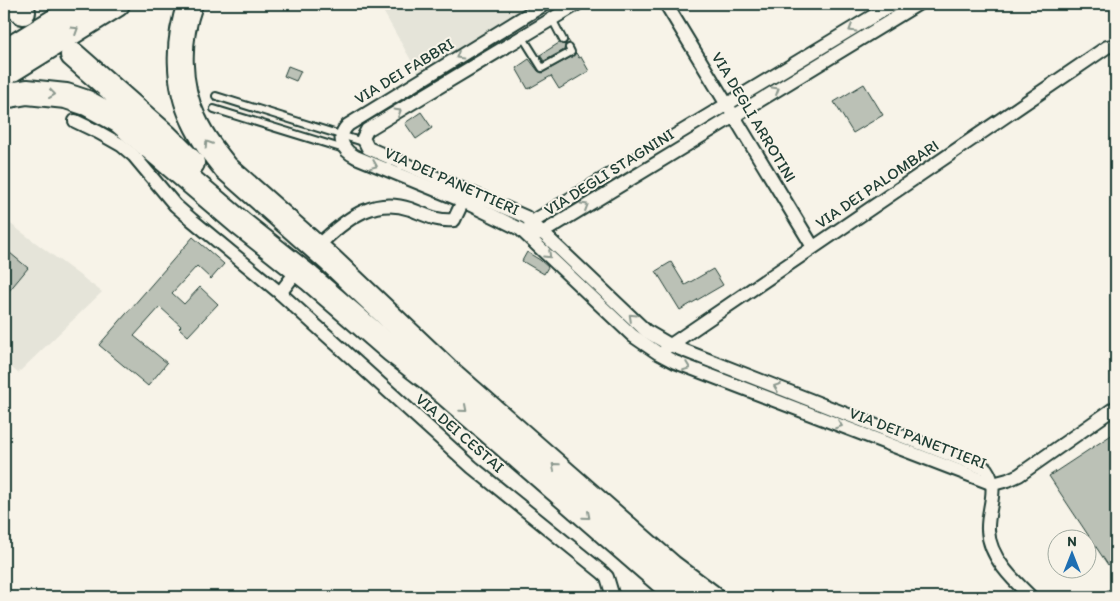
<svg xmlns="http://www.w3.org/2000/svg" width="1120" height="601" font-family="Itim,sans-serif">
<style>
.built{fill:#e5e4d9}
.building{fill:#bbc1b6;stroke:#1f3d34}
.lines{fill:none;stroke-linecap:round;stroke-linejoin:round}
.lane-casing{stroke:#1f3d34;stroke-width:10}
.street-casing{stroke:#1f3d34;stroke-width:16}
.highway-casing{stroke:#1f3d34;stroke-width:28}
.lane{stroke:#f7f3e8;stroke-width:6}
.street{stroke:#f7f3e8;stroke-width:12}
.highway{stroke:#f7f3e8;stroke-width:24}
.oneway{stroke:#8b988e}
.labels{text-anchor:middle;dominant-baseline:central;stroke-width:4;stroke-linejoin:round;paint-order:stroke}
.street-label{font-size:16px;fill:#1f3d34;stroke:#f7f3e8}
</style>
<rect width="100%" height="100%" fill="#f7f3e8"/>
<filter id="ink" filterUnits="userSpaceOnUse"><feTurbulence type="fractalNoise" baseFrequency=".02" numOctaves="2"/><feDisplacementMap in="SourceGraphic" scale="10" xChannelSelector="R" yChannelSelector="G"/><feConvolveMatrix kernelMatrix="1 2 1 2 8 2 1 2 1" color-interpolation-filters="sRGB"/></filter>
<g filter="url(#ink)">
<g class="built">
<path d="M379,4h159l-118,72z"/>
<path d="M4,219l98,73 -84,81 -14,-12z"/>
</g>
<g class="building">
<path d="M568,40l2,3 -5,2 -1,5 -20,11 -4,-6 19,-12 6,2z"/>
<path d="M576,53l3,5 2,-1 8,14 -30,18 -8,-13 -23,13 -12,-21 13,-9 9,12 4,2 31,-17z"/>
<path d="M288,66l13,5 -5,10 -12,-5z"/>
<path d="M864,84l19,31 -30,18 -19,-31z"/>
<path d="M421,112l11,16 -16,11 -11,-16z"/>
<path d="M193,237l31,27 -13,15 -14,-13 -25,27 12,11 16,-17 18,17 -30,32 -9,-8 2,-2 -21,-19 -26,29 33,27 -19,23 -49,-41z"/>
<path d="M4,248l24,20 -24,29z"/>
<path d="M527,252l13,8 8,7 -4,7 -22,-13z"/>
<path d="M671,262l14,23 28,-16 10,16 -43,25 -24,-39z"/>
<path d="M1116,432v127l-8,6 -59,-89z"/>
</g>
<g class="lines">
<g class="lane-casing">
<g id="lane">
<path d="M552,19l11,21"/>
<path d="M522,36l20,32 29,-16 -2,-4"/>
<path d="M216,96l147,46"/>
<path d="M214,109l130,40"/>
</g>
</g>
<g class="street-casing">
<g id="street">
<path d="M545,4l-197,121c-12,12 -6,25 8,32l107,44 57,28 113,107 25,17 17,9 318,122"/>
<path d="M577,4l-210,126 -4,8 5,10 158,69 120,114 24,14 316,124c14,20 1,39 2,61 1,27 25,50 43,67"/>
<path d="M666,4l147,243"/>
<path d="M75,121l23,11 23,13 13,11 41,49 17,15 88,73 192,174 131,106 4,4 6,20"/>
<path d="M530,229l2,-7 361,-218"/>
<path d="M534,234l8,-1 376,-229"/>
<path d="M324,240c25,-23 51,-43 86,-31 16,6 28,13 44,11l9,-19"/>
<path d="M280,293l14,-18"/>
<path d="M666,348l441,-301 9,-2"/>
<path d="M993,484l15,-4 11,-5 97,-68"/>
<path d="M1111,597l5,-3"/>
</g>
</g>
<g class="highway-casing">
<g id="highway">
<path d="M14,4l9,8"/>
<path d="M190,4c-13,36 -13,81 4,116 8,18 20,33 32,48l104,92 116,110 225,197 40,30"/>
<path d="M4,53l79,-49"/>
<path d="M73,55l92,81 27,27"/>
<path d="M4,74l113,-70"/>
<path d="M4,96l23,-4 39,4 21,7 33,18 121,103 68,54 83,72 35,27 253,220"/>
</g>
</g>
<use href="#lane" class="lane"/>
<use href="#street" class="street"/>
<use href="#highway" class="highway"/>
</g>
<defs><path id="oneway-chevron" d="M-2-3.5L2.5 0L-2 3.5" fill="none" stroke-width="1.6" stroke-linecap="round" stroke-linejoin="round" transform="scale(1.25)"/></defs>
<g class="oneway">
<use href="#oneway-chevron" transform="translate(852 29) rotate(149)"/>
<use href="#oneway-chevron" transform="translate(75 30) rotate(-32)"/>
<use href="#oneway-chevron" transform="translate(459 56) rotate(149)"/>
<use href="#oneway-chevron" transform="translate(776 90) rotate(-31)"/>
<use href="#oneway-chevron" transform="translate(52 94) rotate(7)"/>
<use href="#oneway-chevron" transform="translate(398 112) rotate(-31)"/>
<use href="#oneway-chevron" transform="translate(208 144) rotate(-123)"/>
<use href="#oneway-chevron" transform="translate(374 165) rotate(22)"/>
<use href="#oneway-chevron" transform="translate(585 206) rotate(-31)"/>
<use href="#oneway-chevron" transform="translate(548 255) rotate(44)"/>
<use href="#oneway-chevron" transform="translate(632 317) rotate(-137)"/>
<use href="#oneway-chevron" transform="translate(687 367) rotate(21)"/>
<use href="#oneway-chevron" transform="translate(777 387) rotate(-159)"/>
<use href="#oneway-chevron" transform="translate(464 409) rotate(41)"/>
<use href="#oneway-chevron" transform="translate(839 425) rotate(21)"/>
<use href="#oneway-chevron" transform="translate(555 466) rotate(-139)"/>
<use href="#oneway-chevron" transform="translate(587 516) rotate(41)"/>
</g>
</g>
<g class="labels">
<g class="street-label">
<text transform="translate(404 71) rotate(-31)">VIA DEI FABBRI</text>
<text transform="translate(754 117) rotate(59)">VIA DEGLI ARROTINI</text>
<text transform="translate(609 172) rotate(-32)">VIA DEGLI STAGNINI</text>
<text transform="translate(452 181) rotate(24)">VIA DEI PANETTIERI</text>
<text transform="translate(877 184) rotate(-34)">VIA DEI PALOMBARI</text>
<text transform="translate(460 433) rotate(41)">VIA DEI CESTAI</text>
<text transform="translate(918 438) rotate(21)">VIA DEI PANETTIERI</text>
</g>
</g>
<rect width="1120" height="601" fill="none" stroke="#f7f3e8" stroke-width="20"/>
<rect x="10" y="10" width="1100" height="581" fill="none" stroke="#1f3d34" stroke-width="2" filter="url(#ink)"/>
<g transform="translate(1072 554)"><circle r="24" fill="#f7f3e8" stroke="#a1aaa0"/>
<path d="M0-4L9 19L0 12L-9 19Z" fill="#1f6fb2"/>
<text y="-8" font-size="14" font-weight="bold" text-anchor="middle" fill="#1f3d34">N</text>
</g>
</svg>
